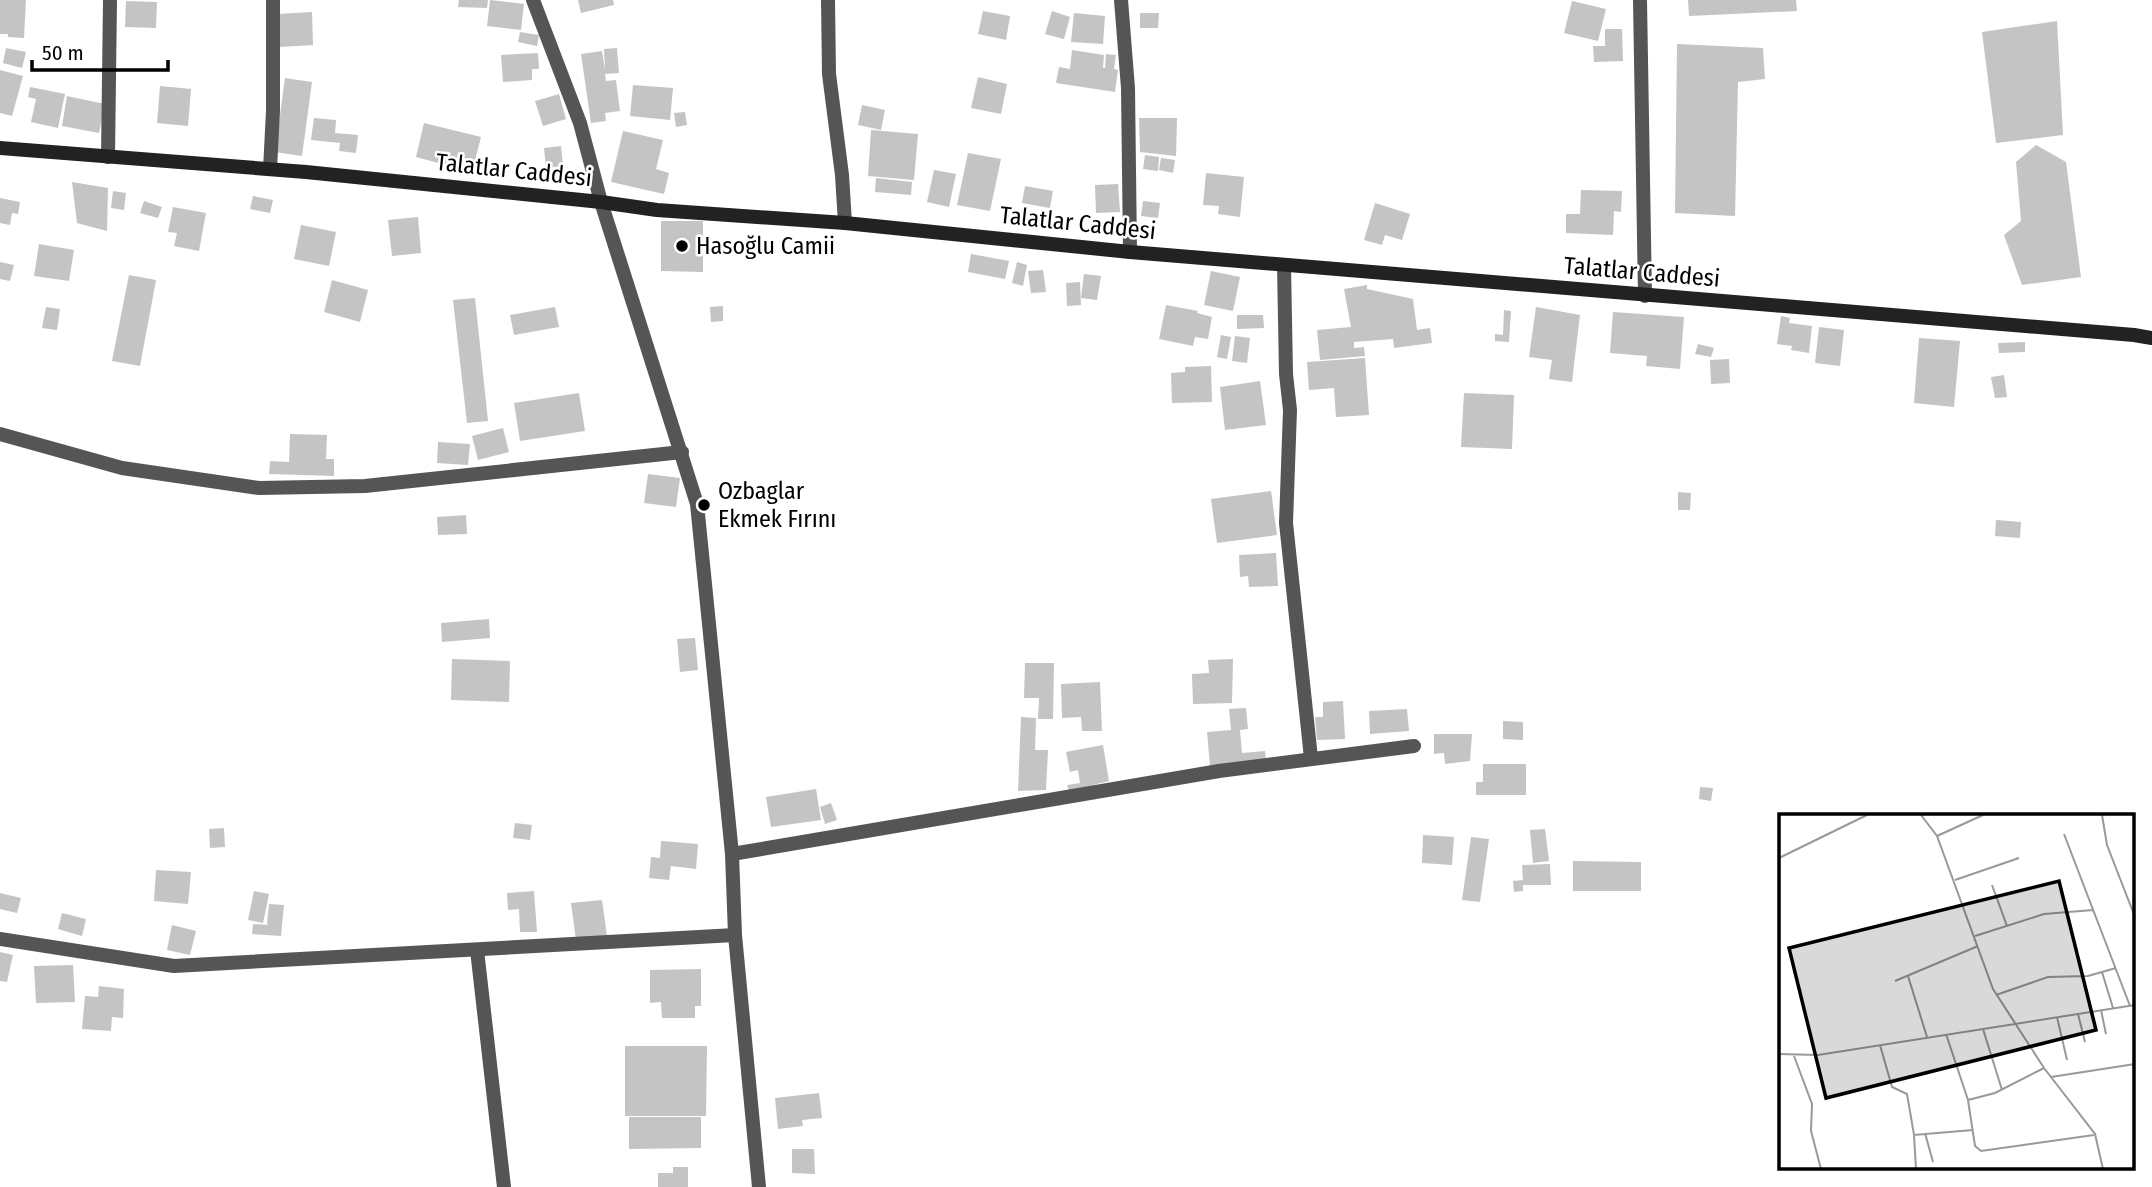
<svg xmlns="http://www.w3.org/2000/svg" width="2152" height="1187" font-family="'Fira Sans Condensed',sans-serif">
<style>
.building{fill:#c4c4c4}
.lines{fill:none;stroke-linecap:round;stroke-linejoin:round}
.street{stroke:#555;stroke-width:14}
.secondary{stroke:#222;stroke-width:14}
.poi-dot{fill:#000;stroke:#fff;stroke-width:2.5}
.labels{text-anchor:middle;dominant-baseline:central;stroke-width:5;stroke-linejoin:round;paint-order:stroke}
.street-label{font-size:24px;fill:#000;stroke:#fff}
.poi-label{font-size:24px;fill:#000;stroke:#fff;text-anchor:start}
.inset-road{fill:none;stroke:#999;stroke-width:2}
.view{fill:#000;fill-opacity:0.15;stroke:#000;stroke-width:3.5}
.inset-edge{fill:none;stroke:#000;stroke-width:3.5}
</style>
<rect width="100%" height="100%" fill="#fff"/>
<g class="building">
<path d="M0,0h26l-2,38 -16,-1v-3h-8z"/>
<path d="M459,0h29l-1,8 -29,-1z"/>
<path d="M490,0l34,4 -3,26 -34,-4z"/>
<path d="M578,0h35l1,5 -33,8z"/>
<path d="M1688,0h108l1,11 -108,5z"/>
<path d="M126,1l31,1 -1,26 -31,-1z"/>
<path d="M1572,1l34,8 -8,32 -34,-8z"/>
<path d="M983,11l27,5 -4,24 -28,-6z"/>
<path d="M1052,11l18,6 -6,22 -19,-5z"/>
<path d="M312,12l1,33 -34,2 -2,-33z"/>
<path d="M1074,13l31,3 -2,28 -32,-2z"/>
<path d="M1140,13h19l-1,15h-18z"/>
<path d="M2057,21l6,114 -67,8 -14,-111z"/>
<path d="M1605,29h17l1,32 -29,1 -1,-16h12z"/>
<path d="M520,32l19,3 -2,11 -19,-4z"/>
<path d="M1677,44l86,4 2,31 -27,3 -3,134 -60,-3z"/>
<path d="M6,48l20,4 -4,16 -19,-5z"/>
<path d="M617,48l2,25 -14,1 1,7 10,-1 4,31 -15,2 1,8 -15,2 -10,-69 21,-3 3,19 -1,-21z"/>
<path d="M1072,50l32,5 -1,13h2l1,-14 10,1 -2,14 4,1 -3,22 -59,-9 3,-16 11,2z"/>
<path d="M538,53l1,16h-7v11l-29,2 -2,-27z"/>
<path d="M0,70l23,6 -11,40 -12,-3z"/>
<path d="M978,77l29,7 -6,30 -30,-6z"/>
<path d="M285,78l27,4 -10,74 -27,-4z"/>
<path d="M633,85l40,3 -3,32 -40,-4z"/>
<path d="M160,86l31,3 -3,37 -31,-3z"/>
<path d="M30,87l35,7 -7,34 -27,-6 5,-23 -8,-2z"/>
<path d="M559,94l7,25 -23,7 -8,-25z"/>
<path d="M67,96l38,8 -6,29 -37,-7z"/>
<path d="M862,105l23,5 -4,20 -23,-5z"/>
<path d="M685,112l2,13 -11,2 -2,-14z"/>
<path d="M314,118l22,2 -1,13 23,2 -2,18 -17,-2 1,-8 -29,-3z"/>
<path d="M1139,118h38l-1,38 -36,-4z"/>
<path d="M424,123l57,14 -9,35 -56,-15z"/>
<path d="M871,130l47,4 -4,46 -46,-4z"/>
<path d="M623,131l40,9 -7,29 13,4 -5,21 -53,-12z"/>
<path d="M2036,145l30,17 15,115 -59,8 -18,-50 17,-14 -5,-59z"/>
<path d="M561,146l2,20 -17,2 -2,-20z"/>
<path d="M968,153l33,6 -11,52 -33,-6z"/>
<path d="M1145,155l14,2 -1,14 -15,-2z"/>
<path d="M1161,158l14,2 -2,13 -14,-3z"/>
<path d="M934,170l22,4 -7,33 -22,-5z"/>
<path d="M1206,173l38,4 -4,40 -22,-3 1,-8 -16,-1z"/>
<path d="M876,178l36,4 -1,13 -36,-3z"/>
<path d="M72,182l36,6 -1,43 -30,-8z"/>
<path d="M1118,184l2,28 -24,1 -1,-28z"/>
<path d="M1025,186l28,5 -3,17 -28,-5z"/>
<path d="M1581,190l41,1 -1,21 -7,-1 -1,24 -47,-2v-19h14z"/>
<path d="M113,191l13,2 -2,17 -13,-2z"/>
<path d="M253,196l20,4 -3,13 -20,-4z"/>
<path d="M0,198l20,4 -2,12 -6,-1 -2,12 -10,-2z"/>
<path d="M144,201l18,6 -4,11 -18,-5z"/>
<path d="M1143,201l17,2 -2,15 -17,-2z"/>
<path d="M1375,203l35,11 -8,26 -17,-5 -3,10 -18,-5z"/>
<path d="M173,207l33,6 -7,38 -25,-5 3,-13 -9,-1z"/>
<path d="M418,217l3,36 -29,3 -4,-36z"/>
<path d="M661,221h42v51l-42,-1z"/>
<path d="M301,225l35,7 -7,34 -35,-7z"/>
<path d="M39,244l35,6 -5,31 -35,-5z"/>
<path d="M971,254l38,7 -4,18 -37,-7z"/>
<path d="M0,262l14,3 -4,16 -10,-2z"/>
<path d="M1017,262l10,3 -4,21 -11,-3z"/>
<path d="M1043,270l3,22 -15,1 -3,-22z"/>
<path d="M1211,271l29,6 -7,34 -29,-6z"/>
<path d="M1084,274l17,2 -4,24 -16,-2z"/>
<path d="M129,275l27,5 -16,86 -28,-5z"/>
<path d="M332,280l36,10 -8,32 -36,-10z"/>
<path d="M1080,282l1,23 -14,1 -1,-23z"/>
<path d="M1367,285v4l46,10 4,31 13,-2 2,15 -38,5 -1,-9 -39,3v6l10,-1 1,9 -45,4 -3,-30 34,-3 -7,-38z"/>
<path d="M475,298l13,123 -21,2 -14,-123z"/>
<path d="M1166,305l32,6 -1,2 15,4 -4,22 -13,-2 -2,9 -34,-7z"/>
<path d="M723,306v15l-12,1 -1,-15z"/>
<path d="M46,307l14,2 -3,21 -15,-2z"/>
<path d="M555,307l4,20 -45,8 -4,-20z"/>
<path d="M1536,307l44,8 -8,67 -23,-3 3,-19 -23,-3z"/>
<path d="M1504,310l7,1 -2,31 -14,-1v-7l8,1z"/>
<path d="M1613,312l71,5 -4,52 -34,-3 1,-10 -37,-3z"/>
<path d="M1237,315h26l1,13 -27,1z"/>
<path d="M1781,316l9,2 -1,5 23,3 -3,27 -18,-3 1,-4 -15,-2z"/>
<path d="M1819,327l25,3 -4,36 -25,-3z"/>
<path d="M1221,335l10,2 -4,22 -10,-2z"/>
<path d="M1235,336l15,2 -3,25 -15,-2z"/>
<path d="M1919,338l41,3 -6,66 -40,-4z"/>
<path d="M2025,342v10l-26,1 -1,-10z"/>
<path d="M1698,344l16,4 -3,9 -16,-3z"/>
<path d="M1365,358l4,57 -33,2 -2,-29 -25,2 -2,-28z"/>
<path d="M1729,359l1,24 -19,1 -1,-24z"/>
<path d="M1211,366l1,36 -40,1 -1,-30 14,-1v-5z"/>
<path d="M2004,375l3,22 -12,1 -4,-21z"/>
<path d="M1260,381l6,44 -41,5 -5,-43z"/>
<path d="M579,393l6,38 -65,10 -6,-38z"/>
<path d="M1464,393l50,2 -2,54 -51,-2z"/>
<path d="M503,428l6,24 -31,8 -6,-24z"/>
<path d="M290,434l37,1 -1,24h8v17l-65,-2 1,-13 19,1z"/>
<path d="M438,442l32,2 -2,21 -31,-2z"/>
<path d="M648,474l32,4 -4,29 -32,-4z"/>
<path d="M1271,491l6,44 -60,8 -6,-44z"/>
<path d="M1678,492l13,1 -1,17h-12z"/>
<path d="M466,515l1,19 -29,1 -1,-18z"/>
<path d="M1996,520l25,2 -1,16 -25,-2z"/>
<path d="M1276,553l2,33 -29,1 -1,-11 -8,1 -1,-22z"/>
<path d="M489,619l1,19 -48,4 -1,-19z"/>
<path d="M695,638l3,32 -18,2 -3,-33z"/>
<path d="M452,659l58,2 -1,41 -58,-2z"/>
<path d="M1233,659l-1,44 -39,1 -1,-30 17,-1 -1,-13z"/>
<path d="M1025,663h29l-1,56h-15l1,-21h-15z"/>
<path d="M1100,682l2,49h-20l-1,-14 -19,1 -1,-34z"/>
<path d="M1343,701l2,38 -28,1 -2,-23h8v-15z"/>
<path d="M1246,708l2,21 -8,1 2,23 23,-2 1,10 -56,5 -3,-34 24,-2 -2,-21z"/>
<path d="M1407,709l2,22 -39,3 -1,-23z"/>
<path d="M1021,717l15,1 -1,32h13l-2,40 -28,1z"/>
<path d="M1503,721l20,1v18l-20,-1z"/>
<path d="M1434,734h38l-2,27 -25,3 -1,-11 -10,1z"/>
<path d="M1103,745l6,36 -40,10 -2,-6 13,-2 -2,-13 -8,2 -4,-20z"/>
<path d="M1483,764h43v31h-50v-13h7z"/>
<path d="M1700,787l13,1 -2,13 -12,-2z"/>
<path d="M816,789l5,31 -50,7 -5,-30z"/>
<path d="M831,803l6,17 -12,4 -5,-17z"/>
<path d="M515,823l17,2 -2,15 -17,-2z"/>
<path d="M224,828l1,19 -15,1 -1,-19z"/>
<path d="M1545,829l4,32 -16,2 -3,-33z"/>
<path d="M1423,835l31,2 -2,28 -30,-2z"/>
<path d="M1471,837l18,2 -9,63 -18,-2z"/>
<path d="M661,841l37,3 -2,25 -25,-3 -2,14 -20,-2 2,-21 9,1z"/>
<path d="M1573,861l68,1v29h-68z"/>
<path d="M1550,864l1,21h-28v6l-9,1 -1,-11 10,-1 -1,-15z"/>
<path d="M156,870l35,2 -3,32 -34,-3z"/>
<path d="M254,891l15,3 -6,29 -15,-3z"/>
<path d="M534,891l3,41h-17l-1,-23 -11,1 -1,-17z"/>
<path d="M0,893l21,5 -4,15 -17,-4z"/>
<path d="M602,900l5,36 -31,4 -5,-37z"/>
<path d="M269,904l15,1 -3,31 -29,-2 1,-10 17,1 -3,-1z"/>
<path d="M62,913l24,6 -4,17 -24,-7z"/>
<path d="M172,925l24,6 -6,24 -23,-5z"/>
<path d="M0,952l13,3 -6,27 -7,-1z"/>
<path d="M73,965l2,37 -39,1 -2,-37z"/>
<path d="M701,969v37h-6v12h-33l-1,-16 -11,1v-33z"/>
<path d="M99,986l25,3 -1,29 -11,-1 -1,14 -29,-2 3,-33 13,1z"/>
<path d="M625,1046h82l-1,70h-81z"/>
<path d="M819,1093l3,25 -20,2 1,6 -25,3 -3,-31z"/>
<path d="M629,1117h72v31l-72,1z"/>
<path d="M792,1149h22l1,25 -23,-1z"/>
<path d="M673,1167h15v20h-30v-14h15z"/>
</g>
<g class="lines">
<g class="street">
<path d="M533,0l47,123 21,79 96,302 35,350 3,81 24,252"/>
<path d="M828,0l1,74 13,101 3,48"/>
<path d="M1121,0l7,88 2,164"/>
<path d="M1640,0l5,296"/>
<path d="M108,157l2,-157"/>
<path d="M270,169l3,-58v-111"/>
<path d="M1284,265l2,109 4,36 -4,113 25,235"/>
<path d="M0,434l122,34 137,20 106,-2 317,-34"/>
<path d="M732,854l487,-83 195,-25"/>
<path d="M0,939l174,27 561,-31"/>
<path d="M477,950l27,237"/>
</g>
<path class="secondary" d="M0,148l306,24 295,30 56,8 188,13 285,29 1004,83 18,3"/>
</g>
<g class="poi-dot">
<circle cx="682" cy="246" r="7"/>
<circle cx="704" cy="505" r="7"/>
</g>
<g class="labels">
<g class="street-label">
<text transform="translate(514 170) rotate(6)">Talatlar Caddesi</text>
<text transform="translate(1078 223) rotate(6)">Talatlar Caddesi</text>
<text transform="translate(1642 272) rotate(5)">Talatlar Caddesi</text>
</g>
<g class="poi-label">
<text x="696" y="246">Hasoğlu Camii</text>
<text x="718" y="491">Ozbaglar<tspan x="718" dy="28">Ekmek Fırını</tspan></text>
</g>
</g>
<g transform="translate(1779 814)">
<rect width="355" height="355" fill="#fff"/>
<path class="inset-road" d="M142,1l16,21 56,153 51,79 51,66 8,35M323,1l5,30 28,72M285,20l66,172M158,22l46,-21M0,44l88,-43M176,66l64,-22M213,71l15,41M196,122l69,-22 49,-4M323,158l11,36M129,162l19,61M116,167l83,-35M217,181l52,-18 40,-1 28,-8M322,196l5,24M299,200l7,28M278,203l10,43M204,215l19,61M167,220l22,66 7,46 6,5 113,-16M101,231l12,42 15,7 7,41 59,-5M0,240l39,1 317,-50M15,242l18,48 -1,27 10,38M272,263l84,-13M189,286l27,-7 49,-25M146,319l8,29M135,321l2,34"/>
<path class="view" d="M280,67l37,149 -270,68 -37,-150z"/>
<rect width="355" height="355" class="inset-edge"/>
</g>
<path d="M32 60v10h136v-10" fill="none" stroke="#000000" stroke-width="3.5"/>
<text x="42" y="60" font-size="21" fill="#000000" stroke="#ffffff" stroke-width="5" paint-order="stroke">50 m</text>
</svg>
